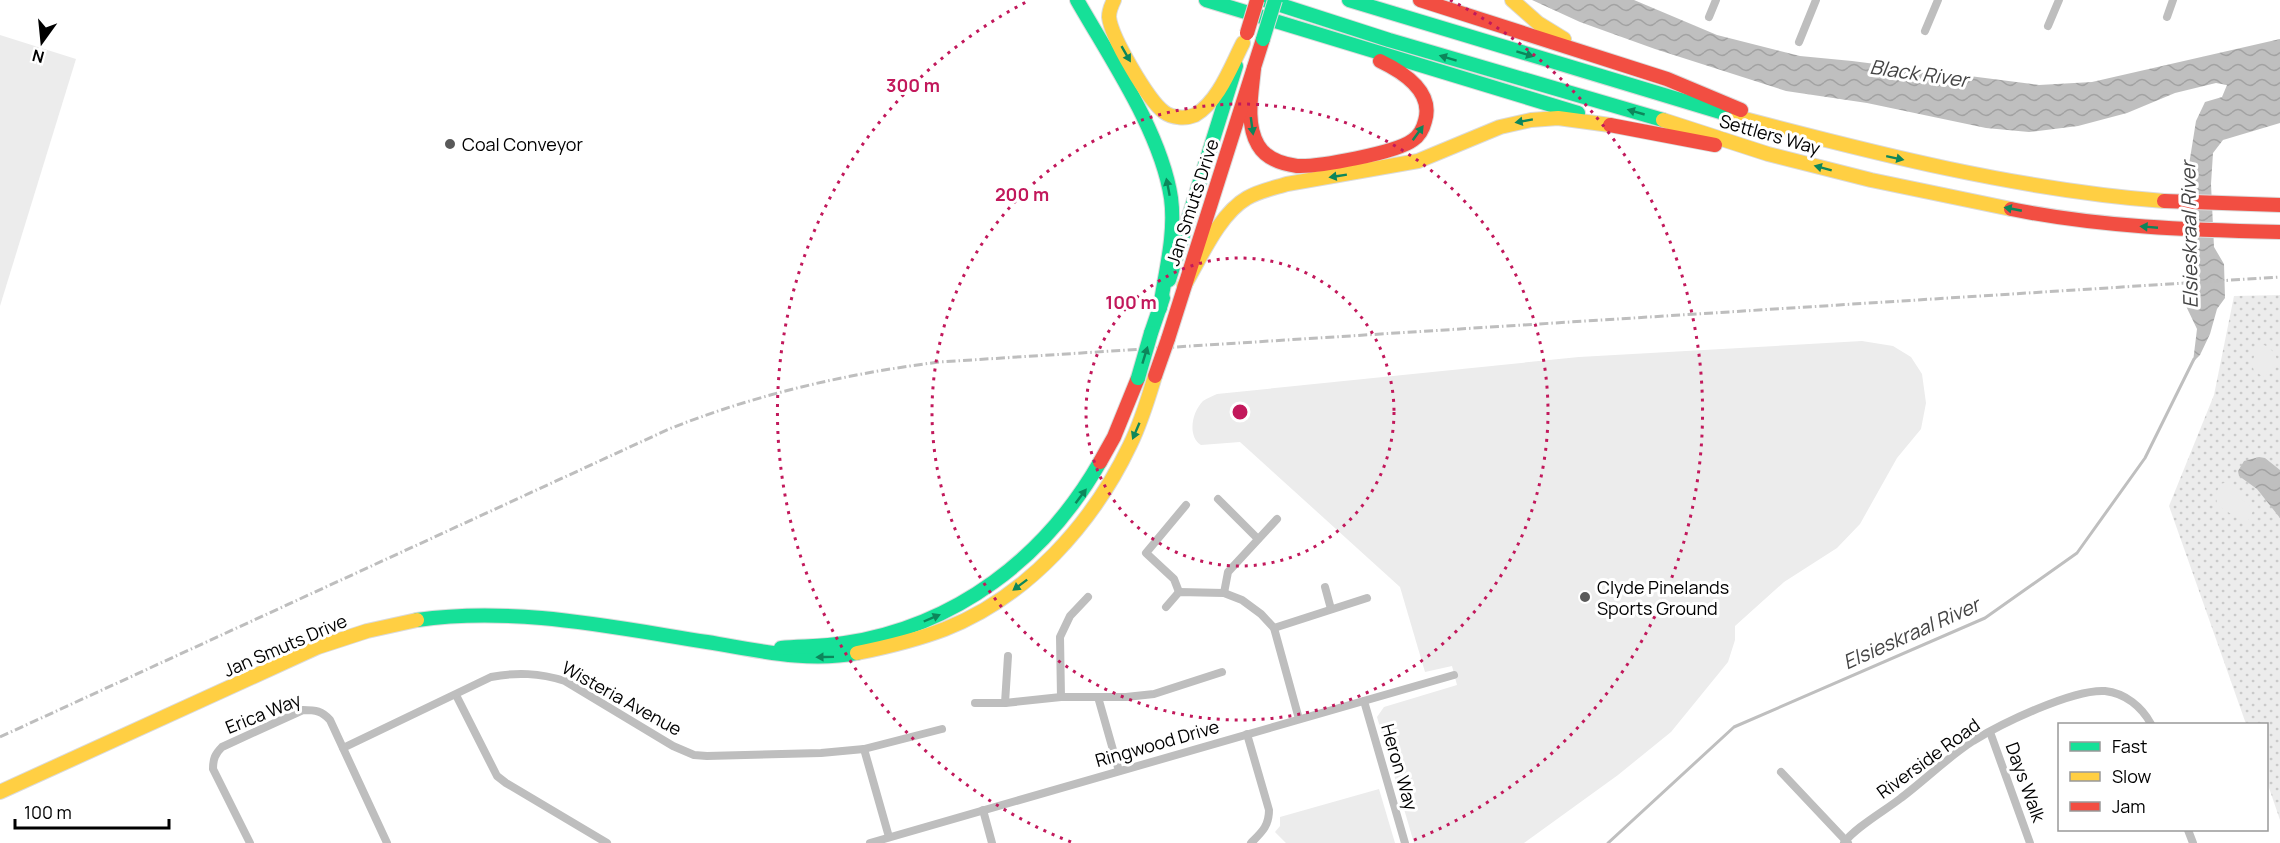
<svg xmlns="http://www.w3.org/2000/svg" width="2280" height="843" font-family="Manrope,sans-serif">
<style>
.grass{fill:url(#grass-dots)}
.park{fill:#ececec}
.water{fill:url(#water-waves)}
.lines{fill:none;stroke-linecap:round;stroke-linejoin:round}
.stream{stroke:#bfbfbf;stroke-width:3}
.fast-casing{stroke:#dbdbdb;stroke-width:16}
.slow-casing{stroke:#dbdbdb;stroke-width:16}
.jam-casing{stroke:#dbdbdb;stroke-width:16}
.street{stroke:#bebebe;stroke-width:8}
.fast{stroke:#16e098;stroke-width:14}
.slow{stroke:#ffcf43;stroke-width:14}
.jam{stroke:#f24e42;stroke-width:14}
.rail{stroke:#bebebe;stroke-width:3;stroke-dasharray:9 3 1.5 3;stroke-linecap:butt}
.fast-bridge-casing{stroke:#dbdbdb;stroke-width:16;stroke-linecap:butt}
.jam-bridge-casing{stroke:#dbdbdb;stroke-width:16;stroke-linecap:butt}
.fast-bridge{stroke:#16e098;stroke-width:14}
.jam-bridge{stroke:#f24e42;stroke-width:14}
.oneway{fill:#0d865b}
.ring{fill:none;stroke:#c2185b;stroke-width:3;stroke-dasharray:3 6}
.poi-dot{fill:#595959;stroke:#fff;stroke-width:2}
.labels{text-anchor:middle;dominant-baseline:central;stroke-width:6;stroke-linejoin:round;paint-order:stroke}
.street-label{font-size:18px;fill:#000;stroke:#fff}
.poi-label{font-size:18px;fill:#000;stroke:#fff;text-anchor:start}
.water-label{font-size:20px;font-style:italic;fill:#444;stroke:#fff}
.centre{fill:#c2185b;stroke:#fff;stroke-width:3}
.ring-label{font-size:18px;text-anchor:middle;font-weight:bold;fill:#c2185b;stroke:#fff;stroke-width:6;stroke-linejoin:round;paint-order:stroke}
</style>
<defs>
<pattern id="grass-dots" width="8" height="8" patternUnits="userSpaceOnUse" patternTransform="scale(1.5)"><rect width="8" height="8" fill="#ececec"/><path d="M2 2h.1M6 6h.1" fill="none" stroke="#c9c9c9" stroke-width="1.8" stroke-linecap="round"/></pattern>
<pattern id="water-waves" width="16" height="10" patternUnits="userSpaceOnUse" patternTransform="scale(1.5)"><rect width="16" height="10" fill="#bfbfbf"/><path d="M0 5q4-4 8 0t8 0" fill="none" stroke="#a2a2a2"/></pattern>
</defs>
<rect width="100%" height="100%" fill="#fff"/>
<path class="grass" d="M2280,295v525l-13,-38 -1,-58h-20l-77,-218 45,-111 20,-99z"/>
<g class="park">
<path d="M0,35l76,24 -76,247z"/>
<path d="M1862,341l31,5 18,11 11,17 4,29 -5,26 -24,29 -37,66 -23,24 -53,34 -49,44v14l-7,22 -57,70 -53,43 -94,68h-110l-37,-126 7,-10 73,-22 -5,-19 -27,6 -25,-85 -160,-145 -39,3c-14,-9 -9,-33 2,-44 4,-3 10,-5 14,-7l362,-37z"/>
<path d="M2264,345c8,4 14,10 13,20l-13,12 -10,-6 -2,-7 4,-15z"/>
<path d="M2228,482l5,3 6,12 15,12 -6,12h-6l-25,-16 -1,-11 4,-10z"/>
<path d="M1379,789l16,54h-109l-11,-11 5,-6v-9z"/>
</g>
<g class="water">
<path d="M1532,0h102l83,35 83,21 52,5 187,24 53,-3 188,-43v84l-57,17 -10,13 -2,31 3,63 10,17 1,34 -8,11 -7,25 -10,21 -7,7 4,-33 -11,-23 -1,-40 6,-17 -3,-78 8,-50 9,-19 17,-5 5,-12 -11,-2 -41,10 -48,20 -49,13 -49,6 -43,-4 -119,-25 -81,-12 -131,-42 -75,-27z"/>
<path d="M2259,457l6,1 15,12v48l-23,-29 -18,-13 -1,-5 6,-10z"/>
</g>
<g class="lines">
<path class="stream" d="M1608,843l126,-116 251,-109 92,-65 68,-95 49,-99"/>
<g class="fast-casing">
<g id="fast">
<path d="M1077,0c33,58 84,132 94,198 5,36 -6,75 -11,110"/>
<path d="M1206,0l372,113"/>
<path d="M1265,0l124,40 274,80"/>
<path d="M1349,0l388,117"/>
<path d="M1169,280l67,-214"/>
<path d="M1151,333l12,-35"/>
<path d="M417,620c97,-14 194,7 290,22 50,8 100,21 150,11"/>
<path d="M781,648c21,-2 43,-1 64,-5 111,-17 200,-85 255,-181"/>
</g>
</g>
<g class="slow-casing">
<g id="slow">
<path d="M1114,0c-3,6 -5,11 -5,17 2,20 39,83 55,95 8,6 22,7 31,3 24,-14 36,-49 48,-72"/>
<path d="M1512,0l26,23 26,16"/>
<path d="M1737,117c140,37 282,73 427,84"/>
<path d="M1663,120l105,34 103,26 140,29"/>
<path d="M1184,286c16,-27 35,-72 63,-88 12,-7 27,-10 40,-14l131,-23 82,-34 31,-7 27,-2 52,7"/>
<path d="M857,653c30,-6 59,-13 88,-24 82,-32 148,-106 185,-184 11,-22 18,-46 25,-69"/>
<path d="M0,792l318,-145 49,-16 50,-11"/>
</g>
</g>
<g class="jam-casing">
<g id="jam">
<path d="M1420,0l247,79 74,31"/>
<path d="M1254,68c-2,24 -9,55 4,77 8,14 24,19 39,21 21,1 99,-13 116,-26 6,-4 10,-11 12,-19 9,-30 -22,-49 -45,-60"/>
<path d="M1610,125l105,20"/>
<path d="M2164,201l116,4"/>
<path d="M2011,209c88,18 179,21 269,23"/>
<path d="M1168,339l95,-300"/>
<path d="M1100,462l14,-25 24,-59"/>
</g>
</g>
<g class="street">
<path d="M1709,17l7,-17"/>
<path d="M2167,17l6,-17"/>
<path d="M2048,26l11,-26"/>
<path d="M1925,31l13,-31"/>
<path d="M1799,42l17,-42"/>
<path d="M1218,499l40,40"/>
<path d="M1325,587l6,22"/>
<path d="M1179,592l-5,-13 -28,-26 40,-48"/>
<path d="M1224,593l4,-21 49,-53"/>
<path d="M1166,607l13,-15 45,1 18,7 19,14 13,14 25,91"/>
<path d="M1274,628l93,-30"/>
<path d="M456,695l41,81 9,7 101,60"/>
<path d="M1061,697l-1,-60 10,-21 18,-19"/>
<path d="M1098,697l21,74"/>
<path d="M1364,701l41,142"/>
<path d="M975,703h30l56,-6h65l28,-3 68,-22"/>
<path d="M1005,703l3,-47"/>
<path d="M1990,732l40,111"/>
<path d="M1247,734l22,76c0,16 -7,22 -18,33"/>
<path d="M343,748l148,-71c26,-5 48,-4 74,4l108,65 21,9 13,1 114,-3 43,-4 78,-20"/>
<path d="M864,749l25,88"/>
<path d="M1781,772l67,71"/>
<path d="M983,810l9,33"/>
<path d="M2188,830l5,13"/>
<path d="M250,843l-37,-74c0,-10 2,-15 9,-22l81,-37c13,0 19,1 27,10l57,123"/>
<path d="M870,843l584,-168"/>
<path d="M1844,843c10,-15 42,-33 57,-45 24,-18 47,-41 72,-57 28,-17 99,-52 132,-50 20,2 37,16 46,33"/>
</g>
<use href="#fast" class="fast"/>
<use href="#slow" class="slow"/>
<use href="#jam" class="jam"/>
<path class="rail" d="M0,737l669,-308c88,-35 176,-55 270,-67l1341,-85"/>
<g class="fast-bridge-casing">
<g id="fast-bridge">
<path d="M1263,39l12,-39"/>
<path d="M1138,378l13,-45"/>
</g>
</g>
<g class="jam-bridge-casing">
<g id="jam-bridge">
<path d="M1247,33l10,-33"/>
<path d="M1155,376l13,-37"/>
</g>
</g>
<use href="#fast-bridge" class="fast-bridge"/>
<use href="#jam-bridge" class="jam-bridge"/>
</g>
<defs><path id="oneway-solid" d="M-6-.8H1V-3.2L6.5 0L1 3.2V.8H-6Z" transform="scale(1.5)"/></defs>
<g class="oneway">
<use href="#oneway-solid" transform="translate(1126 54) rotate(60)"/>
<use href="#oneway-solid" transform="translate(1525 54) rotate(17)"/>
<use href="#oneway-solid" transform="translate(1448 58) rotate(-163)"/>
<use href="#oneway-solid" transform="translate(1636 112) rotate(-164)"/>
<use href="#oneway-solid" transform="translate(1524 121) rotate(170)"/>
<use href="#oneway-solid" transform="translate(1252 126) rotate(82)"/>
<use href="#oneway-solid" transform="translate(1418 133) rotate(-54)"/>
<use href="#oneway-solid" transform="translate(1895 158) rotate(12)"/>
<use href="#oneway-solid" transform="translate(1823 168) rotate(-165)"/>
<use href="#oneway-solid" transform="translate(1338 176) rotate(171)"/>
<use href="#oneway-solid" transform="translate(1168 187) rotate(-101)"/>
<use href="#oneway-solid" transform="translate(2013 209) rotate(-169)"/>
<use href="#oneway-solid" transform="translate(2149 227) rotate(-175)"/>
<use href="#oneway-solid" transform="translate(1145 355) rotate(-73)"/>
<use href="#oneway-solid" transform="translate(1136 431) rotate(113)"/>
<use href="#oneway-solid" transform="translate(1081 496) rotate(-53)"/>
<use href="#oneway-solid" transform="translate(1020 585) rotate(143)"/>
<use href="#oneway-solid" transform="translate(932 618) rotate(-23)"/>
<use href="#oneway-solid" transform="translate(825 657) rotate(179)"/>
</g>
<g class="ring">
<circle cx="1240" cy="412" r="154"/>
<circle cx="1240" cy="412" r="308"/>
<path d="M1071 842A462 462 0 0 1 1030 0M1450 0A462 462 0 0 1 1409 842"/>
</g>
<g class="poi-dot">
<circle cx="450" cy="144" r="6"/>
<circle cx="1585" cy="597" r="6"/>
</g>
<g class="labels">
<g class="street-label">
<text transform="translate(1770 134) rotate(16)">Settlers Way</text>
<text transform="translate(1192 202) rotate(-72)">Jan Smuts Drive</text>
<text transform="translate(285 645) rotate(-23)">Jan Smuts Drive</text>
<text transform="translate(622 698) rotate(29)">Wisteria Avenue</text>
<text transform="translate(263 713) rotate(-22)">Erica Way</text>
<text transform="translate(1157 743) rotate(-16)">Ringwood Drive</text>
<text transform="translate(1928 758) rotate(-36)">Riverside Road</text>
<text transform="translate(1400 767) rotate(74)">Heron Way</text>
<text transform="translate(2026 782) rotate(70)">Days Walk</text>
</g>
<g class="poi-label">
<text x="462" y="144">Coal Conveyor</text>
<text x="1597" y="587">Clyde Pinelands<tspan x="1597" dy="21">Sports Ground</tspan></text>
</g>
<g class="water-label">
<text transform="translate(1919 73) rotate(8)">Black River</text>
<text transform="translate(2189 235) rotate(-91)">Elsieskraal River</text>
<text transform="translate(1911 633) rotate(-24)">Elsieskraal River</text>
</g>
</g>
<circle cx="1240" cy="412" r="9" class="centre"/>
<g class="ring-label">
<text x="913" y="92">300 m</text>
<text x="1022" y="201">200 m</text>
<text x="1131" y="309">100 m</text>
</g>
<rect x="2058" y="723" width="210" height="108" fill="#ffffff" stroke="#999999" stroke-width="1.5"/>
<rect x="2070" y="742" width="30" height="9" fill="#16e098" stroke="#999999" stroke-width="1.5"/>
<text x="2112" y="753" font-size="18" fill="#000000">Fast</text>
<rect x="2070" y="772" width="30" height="9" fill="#ffcf43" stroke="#999999" stroke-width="1.5"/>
<text x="2112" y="783" font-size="18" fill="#000000">Slow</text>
<rect x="2070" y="802" width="30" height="9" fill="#f24e42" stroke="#999999" stroke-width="1.5"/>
<text x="2112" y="813" font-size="18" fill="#000000">Jam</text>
<g transform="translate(42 42) rotate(195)" stroke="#ffffff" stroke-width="4.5" paint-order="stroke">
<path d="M0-4.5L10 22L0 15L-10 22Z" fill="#000000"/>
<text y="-9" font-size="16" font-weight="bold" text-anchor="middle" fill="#000000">N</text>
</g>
<path d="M15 819v9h154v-9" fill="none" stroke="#000000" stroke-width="3"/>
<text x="24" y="819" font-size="18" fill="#000000" stroke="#ffffff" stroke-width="4.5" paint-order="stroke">100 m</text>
</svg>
